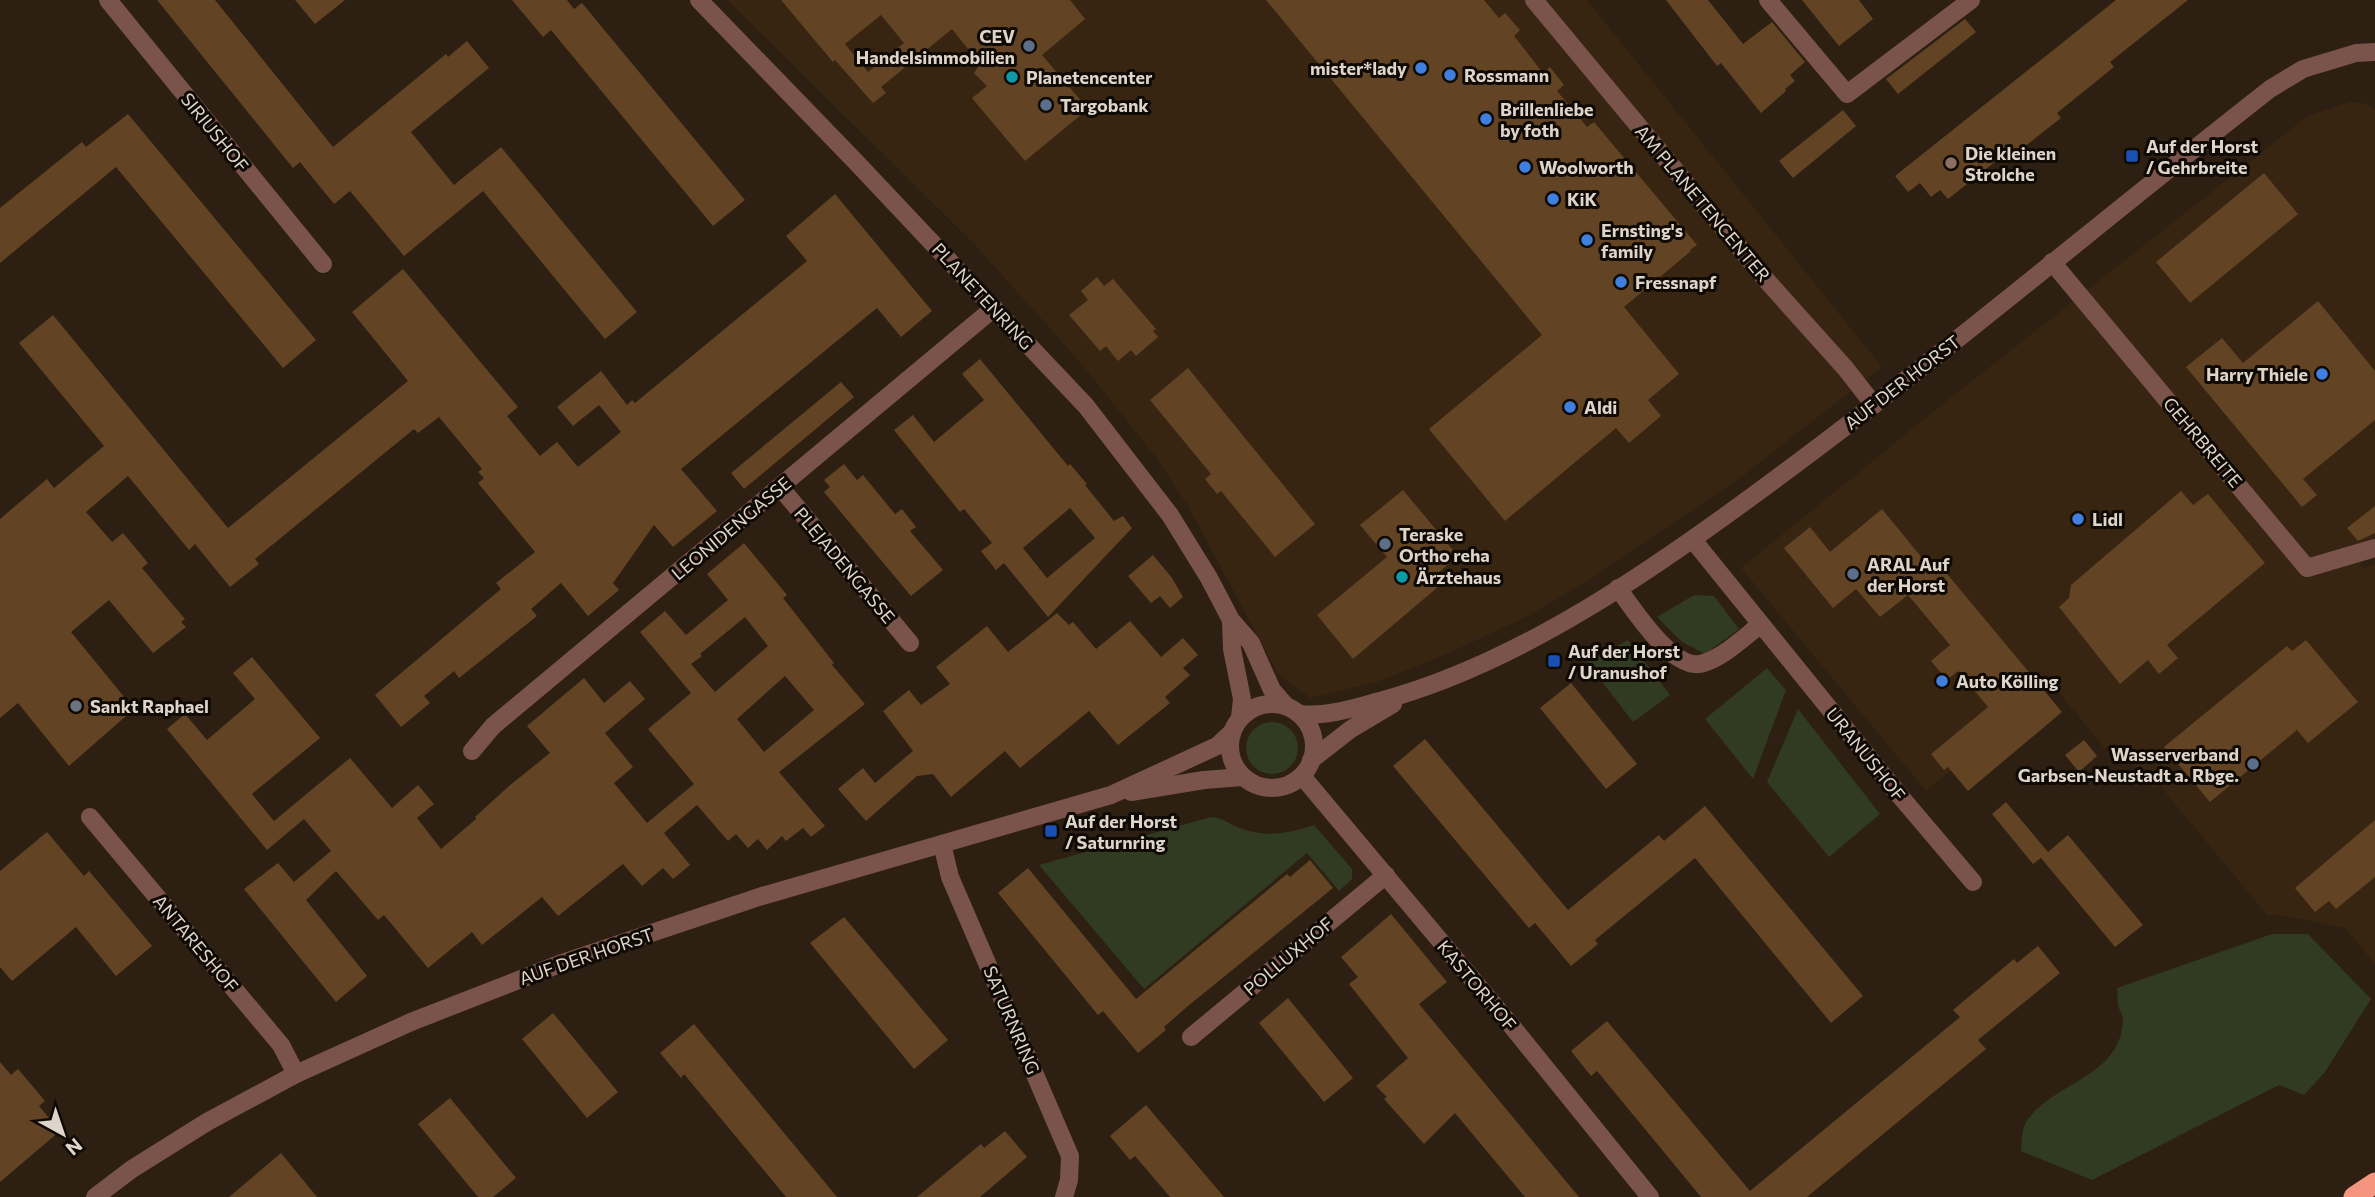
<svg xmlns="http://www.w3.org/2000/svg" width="2375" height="1197" font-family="Commissioner,sans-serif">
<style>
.built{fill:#372511}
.green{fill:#303b21}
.building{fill:#624424;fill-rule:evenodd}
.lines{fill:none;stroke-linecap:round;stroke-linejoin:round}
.minor{stroke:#7a534a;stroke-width:18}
.tertiary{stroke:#7a534a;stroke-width:18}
.motorway{stroke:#f6957f;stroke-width:21}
.service-dot{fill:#5c6f8a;stroke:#100a05;stroke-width:2.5}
.shop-dot{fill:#3f7fe0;stroke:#100a05;stroke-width:2.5}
.culture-dot{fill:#0f9aa8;stroke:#100a05;stroke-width:2.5}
.transit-dot{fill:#1a4fb4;stroke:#100a05;stroke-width:2.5}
.education-dot{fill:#8d6e63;stroke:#100a05;stroke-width:2.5}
.worship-dot{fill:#6b7280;stroke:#100a05;stroke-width:2.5}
.labels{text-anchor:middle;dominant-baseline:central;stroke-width:6;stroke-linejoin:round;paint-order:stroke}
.poi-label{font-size:18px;font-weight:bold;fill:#ddd4ca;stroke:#100a05;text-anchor:start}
.street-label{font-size:18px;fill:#ddd4ca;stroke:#100a05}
</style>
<rect width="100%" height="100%" fill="#2d1f11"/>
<g class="built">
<path d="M727,0h860l295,367 -146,114 -147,99 -61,36 -81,38 -67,27 -70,17 -32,-24 -89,-166 -31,-48 -78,-98 -105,-117z"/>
<path d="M2351,102l17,2 7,6v428l-21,9 9,21 12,-4v400l-30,-36 -71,-14 -6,2 -108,-130 -6,4 -40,-47 -9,6 -52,-64 -127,106 -185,-223 193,-157 375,-296z"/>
</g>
<g class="green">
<path d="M1694,595l20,1 25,33 -34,25 -23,-12 -25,-25z"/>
<path d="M1628,640l42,55 -37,27 -46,-60z"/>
<path d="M1767,668l19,22 -33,89 -48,-60z"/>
<path d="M1798,709l82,105 -51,43 -62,-75z"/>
<circle cx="1272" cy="748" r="26"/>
<path d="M1211,817c9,0 17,6 26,10 26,11 51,7 77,-2l38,44v10l-13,12 -32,-38 -163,136 -105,-124z"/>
<path d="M2272,934h36l63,65 -46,73 -21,23 -25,-10 -187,95 -71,-29c1,-11 0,-23 7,-32 29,-38 93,-43 95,-99 0,-5 -4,-10 -5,-15 -1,-6 0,-11 -1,-17z"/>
</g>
<g class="building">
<path d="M157,0h58l118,147 113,-93 2,3 19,-16 22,27 -78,64 43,53 47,-38 136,165 -32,27 -122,-148 -79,65 -54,-65 -16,13 -34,-42 -7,6z"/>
<path d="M295,0h50l-30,24z"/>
<path d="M512,0h55l7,9 8,-6 163,197 -32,26 -162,-196 -8,7z"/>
<path d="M781,0h289l15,19 -43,36 46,54 -63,52 -53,-63 15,-12 -13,-13 6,-9 -28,-35 -71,58 5,6 -13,10 -38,-43 -2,2zM881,15l23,28 -36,29 -23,-28z"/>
<path d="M1266,0h218l15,18 6,-5 15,17 -6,6 29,37 7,-6 14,18 -7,6 30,36 7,-5 103,123 -7,5 1,1 -67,56 55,67 -31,26 13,16 -32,27 -13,-15 -111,93 -76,-92 113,-94z"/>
<path d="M1666,0h42l35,44 29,-22 33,40 -15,13 5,6 -10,8 1,2 -25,22 -40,-50 -4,3z"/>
<path d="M1802,0h57l14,19 -34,27z"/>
<path d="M2116,0h72l-78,62 4,5 -57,46 4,5 -52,41 -4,-5 -57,45 -8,-9 -9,7 -11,-14 -12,9 -13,-16z"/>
<path d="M1965,19l11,13 -78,62 -12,-15z"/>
<path d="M1843,110l13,16 -63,52 -14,-17z"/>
<path d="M128,114l188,226 -33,28 -167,-201 -116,96v-55l82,-66 4,5z"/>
<path d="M2264,173l34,41 -108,89 -34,-41z"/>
<path d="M835,194l97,117 -31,26 -24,-29 -196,161 36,42 -44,36 -19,-22 -41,58 6,7 -31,26 -27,-33 -30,26 6,7 -78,62 -5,-7 -30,25 6,7 -29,24 -26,-32 126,-106 -5,-6 39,-31 -57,-69 6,-5 -6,-6 4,-3 -43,-52 -21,16 -4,-4 -159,130 4,5 -29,23 -35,-43 -6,6 -61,-74 -42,36 26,30 11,-9 25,30 -6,5 43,51 -4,3 5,5 -33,26 -44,-53 -38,32 63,77 -65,57 -51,-63 -18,15v-199l47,-40 7,9 50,-42 -85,-103 34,-28 175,213 180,-147 -56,-69 51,-43 115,138 -11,9 33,40 17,-14 21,25 43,-35 -22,-27 -26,21 -16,-19 44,-36 26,34 5,-5 3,3 172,-142 -21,-25z"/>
<path d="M1097,277l7,9 9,-7 43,50 -3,2 5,6 -22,19 -5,-6 -13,11 -12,-15 -6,5 -31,-36 19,-15 -7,-9z"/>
<path d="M2318,301l57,70v49l-72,59 14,16 -15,12 -116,-140 36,-29 21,25z"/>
<path d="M980,359l88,107 2,-2 17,20 -2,1 29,36 9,-5 9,12 -84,89 -44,-54 -8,7 -15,-19 11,-8 -28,-34 -4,3 -66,-82 19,-15 21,27 26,-22 24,-20 -22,-26zM1070,508l25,30 -48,40 -24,-30z"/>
<path d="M1188,368l127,156 -40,33 -54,-66 -4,3 -12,-15 6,-5 -61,-74z"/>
<path d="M841,382l13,15 -110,92 -13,-16z"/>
<path d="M844,464l13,16 6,-5 32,39 7,-5 14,18 -6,4 33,39 -32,26 -87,-104 6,-5 -6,-7z"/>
<path d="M1403,490l55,66 -20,17 7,8 -92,78 -36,-44 70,-58 -27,-32z"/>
<path d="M2181,491l12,14 15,-11 57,69 -98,82 11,13 -19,16 -11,-14 -28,24 -61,-77 10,-9 2,-13z"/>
<path d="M2375,506v27l-17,8 -11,-13z"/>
<path d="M1882,509l54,66 7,-6 119,143 -94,79 -20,-24 -4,3 -13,-16 57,-47 -30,-36 -11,9 -16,-19 19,-16 -42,-50 -28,22 -24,-28 -23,19 -49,-60 26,-21 20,25z"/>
<path d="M744,543l43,52 -4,3 51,65 -2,2 33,39 -86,68 46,54 -14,11 -8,-9 -17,13 -4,-5 -15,14 -9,-11 -10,9 -12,-14 -8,7 -31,-36 -33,28 26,32 -17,14 -10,-11 -21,18 -19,-22 -65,52 -16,-19 -60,48 -10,-13 -44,36 -44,-53 -6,5 -42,-49 -30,29 61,76 -31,26 -92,-113 34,-26 16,19 37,-31 -27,-32 -37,31 -100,-121 18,-15 22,26 48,-41 -22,-26 19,-16 68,81 -68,56 22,27 76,-63 42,50 26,-23 16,19 -17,14 24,31 35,-30 -1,-2 34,-31 41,-33 -23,-27 57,-48 20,25 26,-22 15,18 -40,34 28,34 -19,16 33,40 47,-39 -46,-55 43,-36 -51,-61 25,-21 21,24 42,-35 -21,-26zM745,617l23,29 -53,46 -24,-28 11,-8 -2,-2zM785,676l29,34 -50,42 -27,-33z"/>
<path d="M1153,555l19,23 11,19 -13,11 -10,-12 -9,7 -23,-27z"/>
<path d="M1057,613l12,12 4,-3 23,27 34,-28 31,36 22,-19 15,17 -15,13 7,7 -25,22 5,6 -52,42 -29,-34 -69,57 -15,-17 -54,46 -18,-23 -16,2 -51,45 -28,-32 25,-21 12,15 38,-32 -30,-40 26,-21 12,15 29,-21 -14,-17 51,-41 21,26z"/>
<path d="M2306,640l52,62 -50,41 -11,-13 -87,72 -46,-55 123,-101 5,5z"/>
<path d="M1571,683l66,81 -31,25 -66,-81z"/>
<path d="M1425,739l143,171 91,-75 5,6 41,-35 158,190 -32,27 -136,-165 -100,82 3,4 -27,22 -36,-43 -6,5 -136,-162z"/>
<path d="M2084,740l13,16 -18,16 -14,-17z"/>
<path d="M2006,802l42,50 20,-17 75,90 -28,22 -74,-89 -8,6 -41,-50z"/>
<path d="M2375,820v57l-39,32 -7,-8 -14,11 -20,-24z"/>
<path d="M47,832l37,44 5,-5 63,75 -36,30 -40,-49 -64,54 -12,-14v-96z"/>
<path d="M1310,860l23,28 -145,118 -24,21 2,3 -28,23 -35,-42 -5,4 -100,-122 30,-25 108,131 151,-125 3,3z"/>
<path d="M1391,914l56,68 -28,22 160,193h-54l-70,-84 -31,31 -40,-45 3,-2 -11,-11 32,-28 -59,-74 9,-7 -17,-20z"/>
<path d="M844,917l104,123 -34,29 -104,-126z"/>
<path d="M2038,946l22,27 -82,67 8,9 -179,148h-106l-104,-126 -6,5 -20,-25 36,-30 143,170 210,-174 -7,-7 61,-51 3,4z"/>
<path d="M1288,998l65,80 -29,24 -65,-79z"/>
<path d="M553,1013l65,79 -31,26 -65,-79z"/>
<path d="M694,1024l9,11 134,162h-51l-102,-123 -3,4 -21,-25z"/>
<path d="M0,1062l11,13 7,-6 27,32 -6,5 21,25 -60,51z"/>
<path d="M450,1098l66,80 -23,19h-15l-60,-73z"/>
<path d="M1146,1105l50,59 28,33h-54l-35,-41 -5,4 -20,-24z"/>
<path d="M1005,1131l22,26 -47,40h-63l64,-53 3,4z"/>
<path d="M281,1153l36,44h-88z"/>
</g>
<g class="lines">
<g class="minor">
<path d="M108,0l215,264"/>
<path d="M1534,0l234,282 78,87 28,36"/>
<path d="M1768,0l79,94 124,-94"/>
<path d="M2052,262l255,306 68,-20"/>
<path d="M780,487l130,156"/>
<path d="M1693,540l207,256 73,86"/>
<path d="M1618,588c15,21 54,81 82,76 22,-5 43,-26 60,-39"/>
<path d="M472,751l21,-25 501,-418"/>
<path d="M1302,776l208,248 140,173"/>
<path d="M90,817l191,228 15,29"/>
<path d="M942,844l8,33 120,279 -1,24 -5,17"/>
<path d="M1191,1037l195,-162"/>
</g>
<g class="tertiary">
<path d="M699,0l156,161 231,245 84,109 39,63 22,42 20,23 21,47 14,16"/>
<path d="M1231,620l1,29 10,50 -2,18"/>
<circle cx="1272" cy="746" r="42"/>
<path d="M1300,714c27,3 54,-6 80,-13 142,-38 280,-136 397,-223 168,-124 328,-260 493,-389l33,-20 53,-16 19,-1"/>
<path d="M1311,760l40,-31 42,-25"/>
<path d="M1131,792l73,-12 39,-3"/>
<path d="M95,1197l37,-28 75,-47 89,-48 115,-52 151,-59 200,-67 349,-101 106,-49 15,-14"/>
</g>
<path class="motorway" d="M2354,1197l21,-14"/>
</g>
<g class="service-dot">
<circle cx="1029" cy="46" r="7"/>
<circle cx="1046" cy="105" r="7"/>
<circle cx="1385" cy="544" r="7"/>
<circle cx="1853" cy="574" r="7"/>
<circle cx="2253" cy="764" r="7"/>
</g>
<g class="shop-dot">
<circle cx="1421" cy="68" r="7"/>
<circle cx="1450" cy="75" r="7"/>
<circle cx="1486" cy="119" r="7"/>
<circle cx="1525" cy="167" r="7"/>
<circle cx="1553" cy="199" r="7"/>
<circle cx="1587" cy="240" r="7"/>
<circle cx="1621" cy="282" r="7"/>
<circle cx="2322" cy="374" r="7"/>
<circle cx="1570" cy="407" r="7"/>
<circle cx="2078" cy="519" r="7"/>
<circle cx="1942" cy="681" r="7"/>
</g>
<g class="culture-dot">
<circle cx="1012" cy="77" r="7"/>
<circle cx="1402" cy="577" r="7"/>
</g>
<g class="transit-dot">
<rect x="2125" y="149" width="14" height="14" rx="3.5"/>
<rect x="1547" y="654" width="14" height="14" rx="3.5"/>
<rect x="1044" y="824" width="14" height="14" rx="3.5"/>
</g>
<circle class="education-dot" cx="1951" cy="163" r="7"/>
<circle class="worship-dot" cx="76" cy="706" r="7"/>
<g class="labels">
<g class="poi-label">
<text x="1015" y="36" text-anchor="end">CEV<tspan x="1015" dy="21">Handelsimmobilien</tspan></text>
<text x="1407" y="68" text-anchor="end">mister*lady</text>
<text x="1464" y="75">Rossmann</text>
<text x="1026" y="77">Planetencenter</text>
<text x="1060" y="105">Targobank</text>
<text x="1500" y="109">Brillenliebe<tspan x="1500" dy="21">by foth</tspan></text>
<text x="2146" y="146">Auf der Horst<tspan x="2146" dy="21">/ Gehrbreite</tspan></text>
<text x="1965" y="153">Die kleinen<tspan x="1965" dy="21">Strolche</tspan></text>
<text x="1539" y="167">Woolworth</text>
<text x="1567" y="199">KiK</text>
<text x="1601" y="230">Ernsting's<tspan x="1601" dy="21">family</tspan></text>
<text x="1635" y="282">Fressnapf</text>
<text x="2308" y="374" text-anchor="end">Harry Thiele</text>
<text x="1584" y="407">Aldi</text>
<text x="2092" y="519">Lidl</text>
<text x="1399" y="534">Teraske<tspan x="1399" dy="21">Ortho reha</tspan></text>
<text x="1867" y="564">ARAL Auf<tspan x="1867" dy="21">der Horst</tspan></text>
<text x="1416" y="577">Ärztehaus</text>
<text x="1568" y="651">Auf der Horst<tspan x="1568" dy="21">/ Uranushof</tspan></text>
<text x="1956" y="681">Auto Kölling</text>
<text x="90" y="706">Sankt Raphael</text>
<text x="2239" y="754" text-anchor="end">Wasserverband<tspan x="2239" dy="21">Garbsen-Neustadt a. Rbge.</tspan></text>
<text x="1065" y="821">Auf der Horst<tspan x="1065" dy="21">/ Saturnring</tspan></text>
</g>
<g class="street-label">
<text transform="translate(215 132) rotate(51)">SIRIUSHOF</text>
<text transform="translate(1703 203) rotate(50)">AM PLANETENCENTER</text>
<text transform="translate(983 296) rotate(47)">PLANETENRING</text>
<text transform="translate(1902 382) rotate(-38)">AUF DER HORST</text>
<text transform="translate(2203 442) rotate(50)">GEHRBREITE</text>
<text transform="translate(731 528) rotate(-40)">LEONIDENGASSE</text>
<text transform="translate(845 565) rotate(50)">PLEJADENGASSE</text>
<text transform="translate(1866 754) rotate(51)">URANUSHOF</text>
<text transform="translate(196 943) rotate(50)">ANTARESHOF</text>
<text transform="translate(586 956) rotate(-19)">AUF DER HORST</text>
<text transform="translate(1288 956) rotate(-40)">POLLUXHOF</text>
<text transform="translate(1477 985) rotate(50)">KASTORHOF</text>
<text transform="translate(1012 1020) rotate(67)">SATURNRING</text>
</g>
</g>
<g transform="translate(63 1134) rotate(140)" stroke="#100a05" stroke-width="5" paint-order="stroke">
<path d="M0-5L12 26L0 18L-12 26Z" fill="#ddd4ca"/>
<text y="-10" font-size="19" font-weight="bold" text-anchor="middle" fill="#ddd4ca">N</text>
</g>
</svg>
